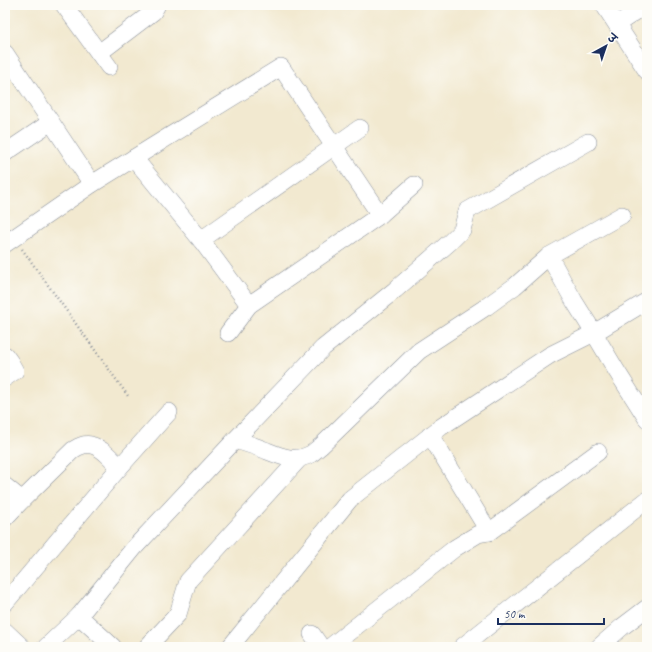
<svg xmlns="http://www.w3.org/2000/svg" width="652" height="652" font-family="Caveat,'Playpen Sans Deva',sans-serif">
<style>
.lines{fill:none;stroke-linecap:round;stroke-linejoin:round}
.minor-casing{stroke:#868c97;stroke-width:18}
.path{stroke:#868c97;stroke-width:2.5;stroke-dasharray:1 3;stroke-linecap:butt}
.minor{stroke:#fff;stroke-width:17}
</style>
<rect width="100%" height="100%" fill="#fdfcf7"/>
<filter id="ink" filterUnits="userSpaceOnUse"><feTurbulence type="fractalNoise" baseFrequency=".025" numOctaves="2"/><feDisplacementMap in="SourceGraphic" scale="8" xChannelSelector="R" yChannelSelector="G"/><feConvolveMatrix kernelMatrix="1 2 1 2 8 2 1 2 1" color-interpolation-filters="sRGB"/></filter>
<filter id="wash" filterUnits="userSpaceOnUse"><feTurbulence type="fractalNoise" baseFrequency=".012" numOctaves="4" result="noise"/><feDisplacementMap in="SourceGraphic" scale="16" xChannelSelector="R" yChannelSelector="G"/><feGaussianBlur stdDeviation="0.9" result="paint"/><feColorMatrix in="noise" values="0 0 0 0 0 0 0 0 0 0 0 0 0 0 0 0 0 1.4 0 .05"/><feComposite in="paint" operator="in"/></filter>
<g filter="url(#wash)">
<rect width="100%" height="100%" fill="#f2e9d0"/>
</g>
<g filter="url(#ink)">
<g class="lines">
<g class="minor-casing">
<g id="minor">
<path d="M64,5l45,62"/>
<path d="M604,5l43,66"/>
<path d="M617,24l29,-19"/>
<path d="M5,53l87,131"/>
<path d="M99,53l54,-41 4,-7"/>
<path d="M5,153l46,-31"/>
<path d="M134,158l67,82 48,65"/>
<path d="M201,240l159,-112"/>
<path d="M5,244l87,-60 189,-117 99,148"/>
<path d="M549,256l73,-41"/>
<path d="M647,301l-53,32 22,37 31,49"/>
<path d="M228,333l21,-28 131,-90 34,-30"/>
<path d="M5,355l5,7 5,9 -10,7"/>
<path d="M430,435l59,97"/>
<path d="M5,486l17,14"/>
<path d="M5,518l17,-18 51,-50c5,-3 11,-7 18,-5 10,2 23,15 28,23l50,-56"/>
<path d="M5,603l114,-135"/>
<path d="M79,616l55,-68 101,-108 88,-92 72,-58 55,-48 12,-12 5,-19 121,-69"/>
<path d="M5,631l17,16"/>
<path d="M312,634l9,13"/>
<path d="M46,647l33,-31 34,31"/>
<path d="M147,647l31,-33 10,-33 112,-123"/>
<path d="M230,647l120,-148 91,-72 109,-72 44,-22 -20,-32 -25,-45 -34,30 -29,21 -67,44 -98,95c-4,3 -7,6 -10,8 -16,9 -31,2 -46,-4 -10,-4 -20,-7 -30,-10"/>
<path d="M330,647l125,-99 23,-14 11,-2 109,-80"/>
<path d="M462,647l185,-147"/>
<path d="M599,647l23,-20 25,-19"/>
</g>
</g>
<path class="path" d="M22,249l106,147"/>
<use href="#minor" class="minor"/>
</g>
</g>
<rect width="652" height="652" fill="none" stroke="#fdfcf7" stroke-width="20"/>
<g transform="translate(606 46) rotate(40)" stroke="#fdfcf7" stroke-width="3" paint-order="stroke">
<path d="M0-3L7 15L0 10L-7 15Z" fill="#1b2f5e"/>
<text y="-6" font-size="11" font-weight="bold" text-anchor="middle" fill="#1b2f5e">उ</text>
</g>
<path d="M498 618v6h106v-6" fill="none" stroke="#1b2f5e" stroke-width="2"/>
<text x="504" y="618" font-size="12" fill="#1b2f5e" stroke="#fdfcf7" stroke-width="3" paint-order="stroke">50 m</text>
</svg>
